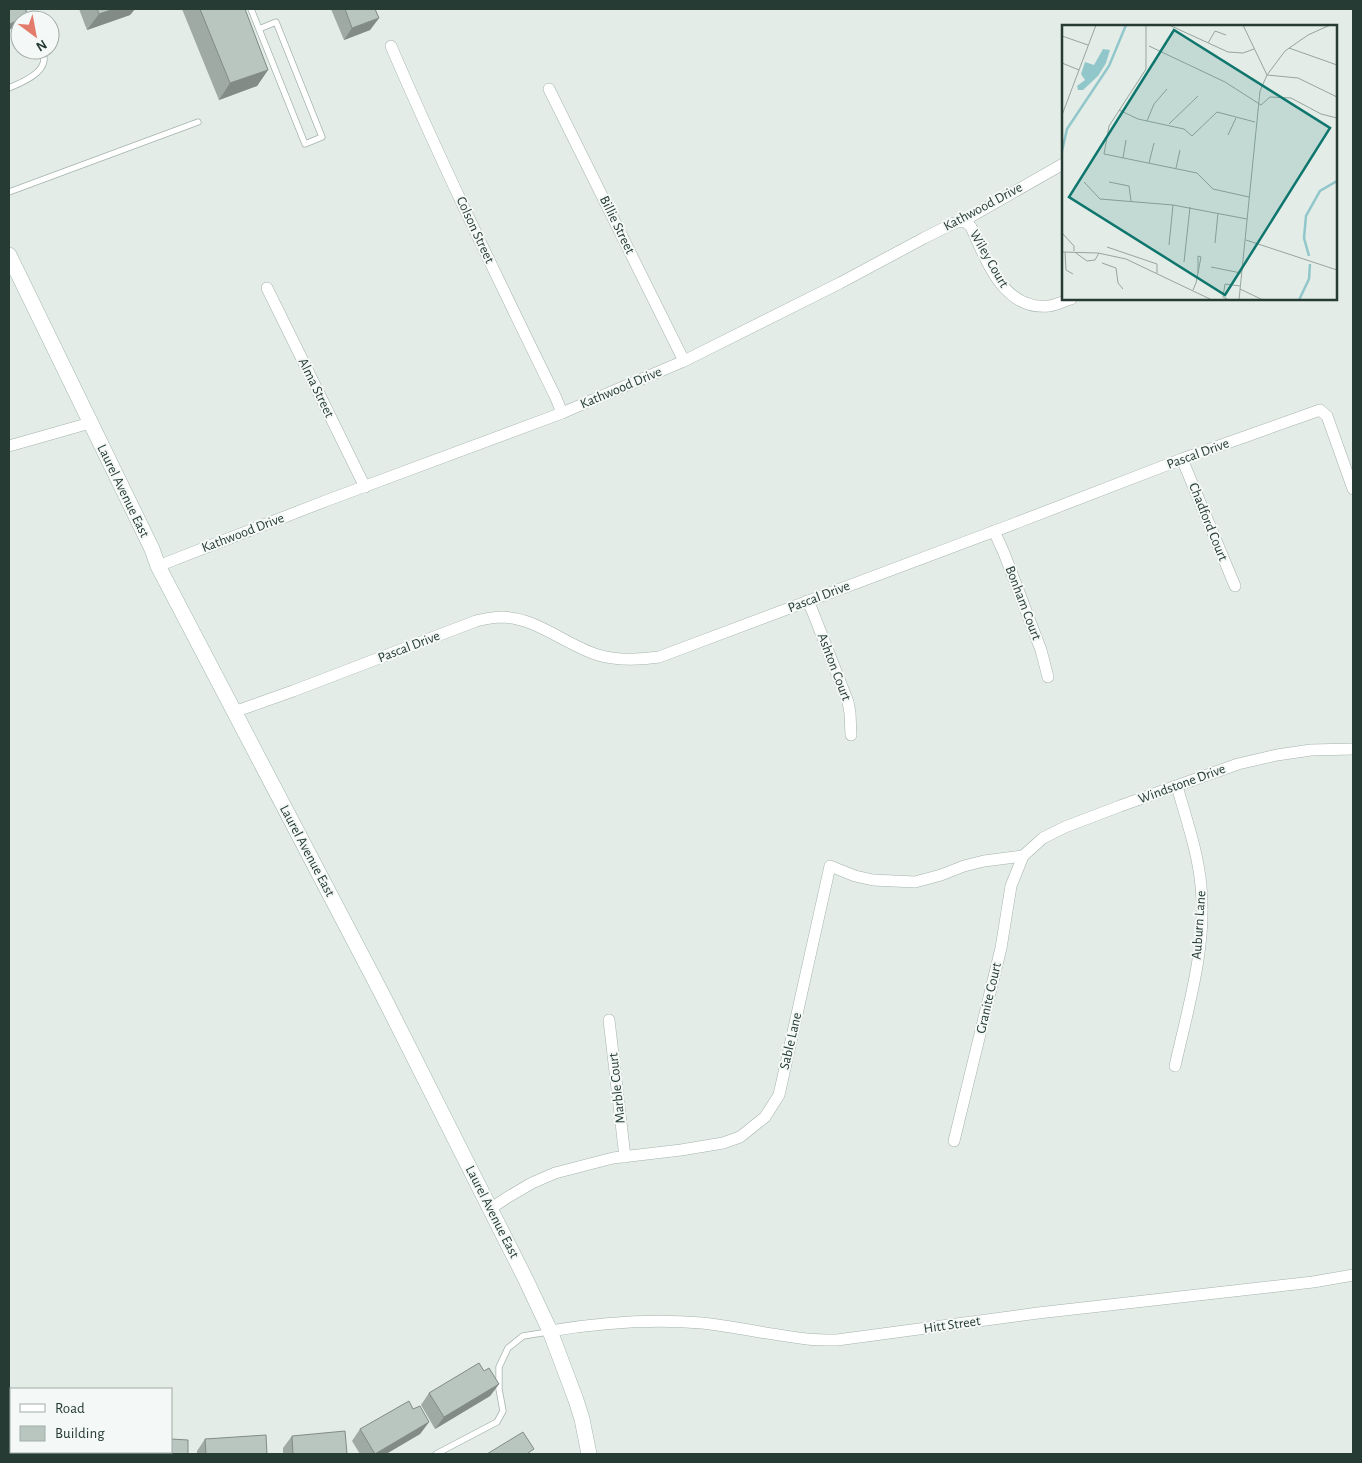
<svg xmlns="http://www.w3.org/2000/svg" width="1362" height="1463" font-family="'Alegreya Sans',sans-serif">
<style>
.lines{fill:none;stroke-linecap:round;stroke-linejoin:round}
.lane-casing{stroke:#a6b3ad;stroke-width:7}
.street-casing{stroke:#a6b3ad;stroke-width:12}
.secondary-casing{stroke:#a3b6ae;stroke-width:16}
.lane{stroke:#fff;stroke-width:5.5}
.street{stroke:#fff;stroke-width:11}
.secondary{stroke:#fff;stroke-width:15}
.wall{fill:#9faaa5}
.shaded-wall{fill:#828b86}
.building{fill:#b9c6c0;stroke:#828b86}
.labels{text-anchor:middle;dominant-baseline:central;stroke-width:4;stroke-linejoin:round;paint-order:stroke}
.street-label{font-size:14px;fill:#253b33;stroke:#f4f8f6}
.inset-river{fill:none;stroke:#91c7cb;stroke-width:2.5}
.inset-road{fill:none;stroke:#97a59f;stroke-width:1}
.view{fill:#0f766e;fill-opacity:0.15;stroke:#0f766e;stroke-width:2.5}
.inset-edge{fill:none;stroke:#253b33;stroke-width:2.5}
</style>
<rect width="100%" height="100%" fill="#e3ece7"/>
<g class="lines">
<g class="lane-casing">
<g id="lane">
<path d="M22,9l5,11"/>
<path d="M251,9l54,135 17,-7 -46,-115 -17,7"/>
<path d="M9,88c14,-6 43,-17 33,-38"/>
<path d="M9,192l189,-70"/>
<path d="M436,1454l61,-32 6,-11 -4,-22v-22l9,-19 15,-12 25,-4"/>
</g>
</g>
<g class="street-casing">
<g id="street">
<path d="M391,46c51,119 108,235 165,352l6,15"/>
<path d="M549,89l135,272"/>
<path d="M963,221l4,2 4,4c15,32 32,84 78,79 7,-1 15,-5 22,-7"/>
<path d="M267,288l98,199"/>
<path d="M9,446l81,-23"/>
<path d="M1182,459l53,127"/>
<path d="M994,531l10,22 37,97 7,27"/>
<path d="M158,566l170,-66 234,-87 122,-52 156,-78 84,-45 30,-15 9,-2 100,-57"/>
<path d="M807,601l5,9 36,92 2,11 1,22"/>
<path d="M234,712l59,-21 183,-70c9,-2 17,-4 26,-4 36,1 63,28 96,38 20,6 40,5 61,2l357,-134 166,-64 138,-49 7,6 26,73"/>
<path d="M609,1020l16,137"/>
<path d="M1175,1066c13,-58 32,-120 26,-180 -3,-34 -15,-67 -24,-100"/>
<path d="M954,1141l47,-193 10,-62 12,-30 20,-18 22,-11 55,-21 118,-42 39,-9 34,-5 42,-1"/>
<path d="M490,1209l18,-12 24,-14 23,-10 58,-15 68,-8 42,-7 17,-6 25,-20 14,-22 51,-229 25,10 18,4 42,2 26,-7 23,-9 20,-5 39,-5"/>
<path d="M550,1331c48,-8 103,-12 152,-8 35,4 70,12 105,16 10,1 20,1 30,1l201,-27 275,-31 40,-7"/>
</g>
</g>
<g class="secondary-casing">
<path id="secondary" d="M9,255l143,294 6,17 224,428 144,286 24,51 26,69 6,19 7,35"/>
</g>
<use href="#lane" class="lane"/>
<use href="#street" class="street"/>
<use href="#secondary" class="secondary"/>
</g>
<g class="wall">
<path d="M79,9h56l-5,6 -43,15z"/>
<path d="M182,9h63l23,61 -11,16 -38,14z"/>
<path d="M331,9h44l4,9 -9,12 -26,10z"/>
<path d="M484,1371l15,13 -9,12 -55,33 -14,-24 8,-12z"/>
<path d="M413,1409l16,13 -9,12 -34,20h-26l-8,-13 8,-12z"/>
<path d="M292,1436l55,18h-64v-6z"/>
<path d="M205,1439l62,15h-70v-3z"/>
<path d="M116,1452h55l17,2h-72z"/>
</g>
<g class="shaded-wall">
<path d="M114,9h21l-5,6 -43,15 12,-16z"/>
<path d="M28,15l-3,5h-5v4l-11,6v-4l1,-2z"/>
<path d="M379,18l-9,12 -26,10 8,-12z"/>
<path d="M268,70l-11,16 -38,14 11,-17z"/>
<path d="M499,1384l-9,12 -55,33 9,-12z"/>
<path d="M429,1422l-9,12 -34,20h-12z"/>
</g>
<g class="building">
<path d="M9,9h16l3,6 -18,9 -1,-3z"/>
<path d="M97,9h17l-15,5z"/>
<path d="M200,9h45l23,61 -38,13z"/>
<path d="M345,9h30l4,9 -27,10z"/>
<path d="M479,1363l5,8 5,-3 10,16 -55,33 -15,-24z"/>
<path d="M409,1401l4,8 7,-3 9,16 -54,32 -15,-25z"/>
<path d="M345,1431l2,23h-54l-1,-18z"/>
<path d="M523,1432l11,17 -6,4 1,1h-42z"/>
<path d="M266,1435l1,19h-61l-1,-15z"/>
<path d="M171,1439l17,1v14h-63v-2h46z"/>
<path d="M77,1452h1l1,2h-10z"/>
</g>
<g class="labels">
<g class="street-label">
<text transform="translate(983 207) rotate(-28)">Kathwood Drive</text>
<text transform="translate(617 225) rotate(64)">Billie Street</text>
<text transform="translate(475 230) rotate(65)">Colson Street</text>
<text transform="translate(989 259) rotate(60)">Wiley Court</text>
<text transform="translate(316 388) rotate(64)">Alma Street</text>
<text transform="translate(621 388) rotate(-23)">Kathwood Drive</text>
<text transform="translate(1198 454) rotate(-20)">Pascal Drive</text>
<text transform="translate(123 491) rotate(64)">Laurel Avenue East</text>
<text transform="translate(1208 522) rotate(68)">Chadford Court</text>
<text transform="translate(243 533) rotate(-21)">Kathwood Drive</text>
<text transform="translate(819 597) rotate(-21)">Pascal Drive</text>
<text transform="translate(1023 603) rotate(69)">Bonham Court</text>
<text transform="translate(409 647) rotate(-21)">Pascal Drive</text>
<text transform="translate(834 667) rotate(69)">Ashton Court</text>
<text transform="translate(1182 784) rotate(-20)">Windstone Drive</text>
<text transform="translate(307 851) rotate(62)">Laurel Avenue East</text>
<text transform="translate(1199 925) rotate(-86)">Auburn Lane</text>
<text transform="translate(989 998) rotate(-77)">Granite Court</text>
<text transform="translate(791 1041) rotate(-77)">Sable Lane</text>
<text transform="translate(617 1088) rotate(-96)">Marble Court</text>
<text transform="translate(492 1212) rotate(63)">Laurel Avenue East</text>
<text transform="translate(952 1325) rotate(-8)">Hitt Street</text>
</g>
</g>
<g transform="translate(1062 25)">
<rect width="275" height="275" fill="#e3ece7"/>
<path d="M41,24l7,1 -4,13 -8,13 -15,14h-5l-1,-4 8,-6 -4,-6 4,-12 9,3z" fill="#91c7cb"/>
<path class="inset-river" d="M0,126l5,-22 42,-63 17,-41M247,231l-5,-18 2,-22 14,-25 17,-10M237,275l10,-21 1,-15"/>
<path class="inset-road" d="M84,0v44l-37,57 -5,28 93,19 16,16 36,8M107,0l59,27 15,1 11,-4M181,0l24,50M0,11l26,9M146,18l7,-12 11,4M87,21l76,36 36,23 9,-8 21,1 30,16 16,4M227,23l48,17M0,38l17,7M205,50l31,3 39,19M57,85l19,9 46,10 8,7 25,-24 38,10M0,90l34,-90M85,96l7,-17 13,-15M107,99l29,-28M166,110l8,-17M61,133l3,-18M87,138l5,-20M114,143l4,-18M22,157l16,17 73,6 74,14M47,157l20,4 2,15M0,208l12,13v5M184,215l91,30M153,218l3,-30M107,220l4,-40M45,222l50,17v9M0,227l36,1 28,6 86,41M3,227l1,18 7,4M14,228l11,8 8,-1 4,-7M122,237l6,-55M40,238l14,5 2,15 5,6M149,242l30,6M178,264l23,11M131,265l3,-7 5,-26 -3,-1v17M167,275l-6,-3 2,-13 15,2M177,275l21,-209 7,-16 18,-24 23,-16 22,-10"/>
<path class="view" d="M112,5l156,98 -105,167 -156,-98z"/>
<rect width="275" height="275" class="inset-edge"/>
</g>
<rect width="1362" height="1463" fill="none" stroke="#253b33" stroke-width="20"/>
<rect x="10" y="1388" width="162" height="65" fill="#f4f8f6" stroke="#a1aca8"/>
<rect x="20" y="1404" width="25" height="8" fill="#ffffff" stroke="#a1aca8"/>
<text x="55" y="1413" font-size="15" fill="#253b33">Road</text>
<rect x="20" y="1426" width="25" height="15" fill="#b9c6c0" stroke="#a1aca8"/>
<text x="55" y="1438" font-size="15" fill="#253b33">Building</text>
<g transform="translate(35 35) rotate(148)"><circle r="24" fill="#f4f8f6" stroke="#a1aca8"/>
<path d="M0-4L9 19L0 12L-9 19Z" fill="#e37c6a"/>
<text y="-8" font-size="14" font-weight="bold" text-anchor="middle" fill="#253b33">N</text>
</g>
</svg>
